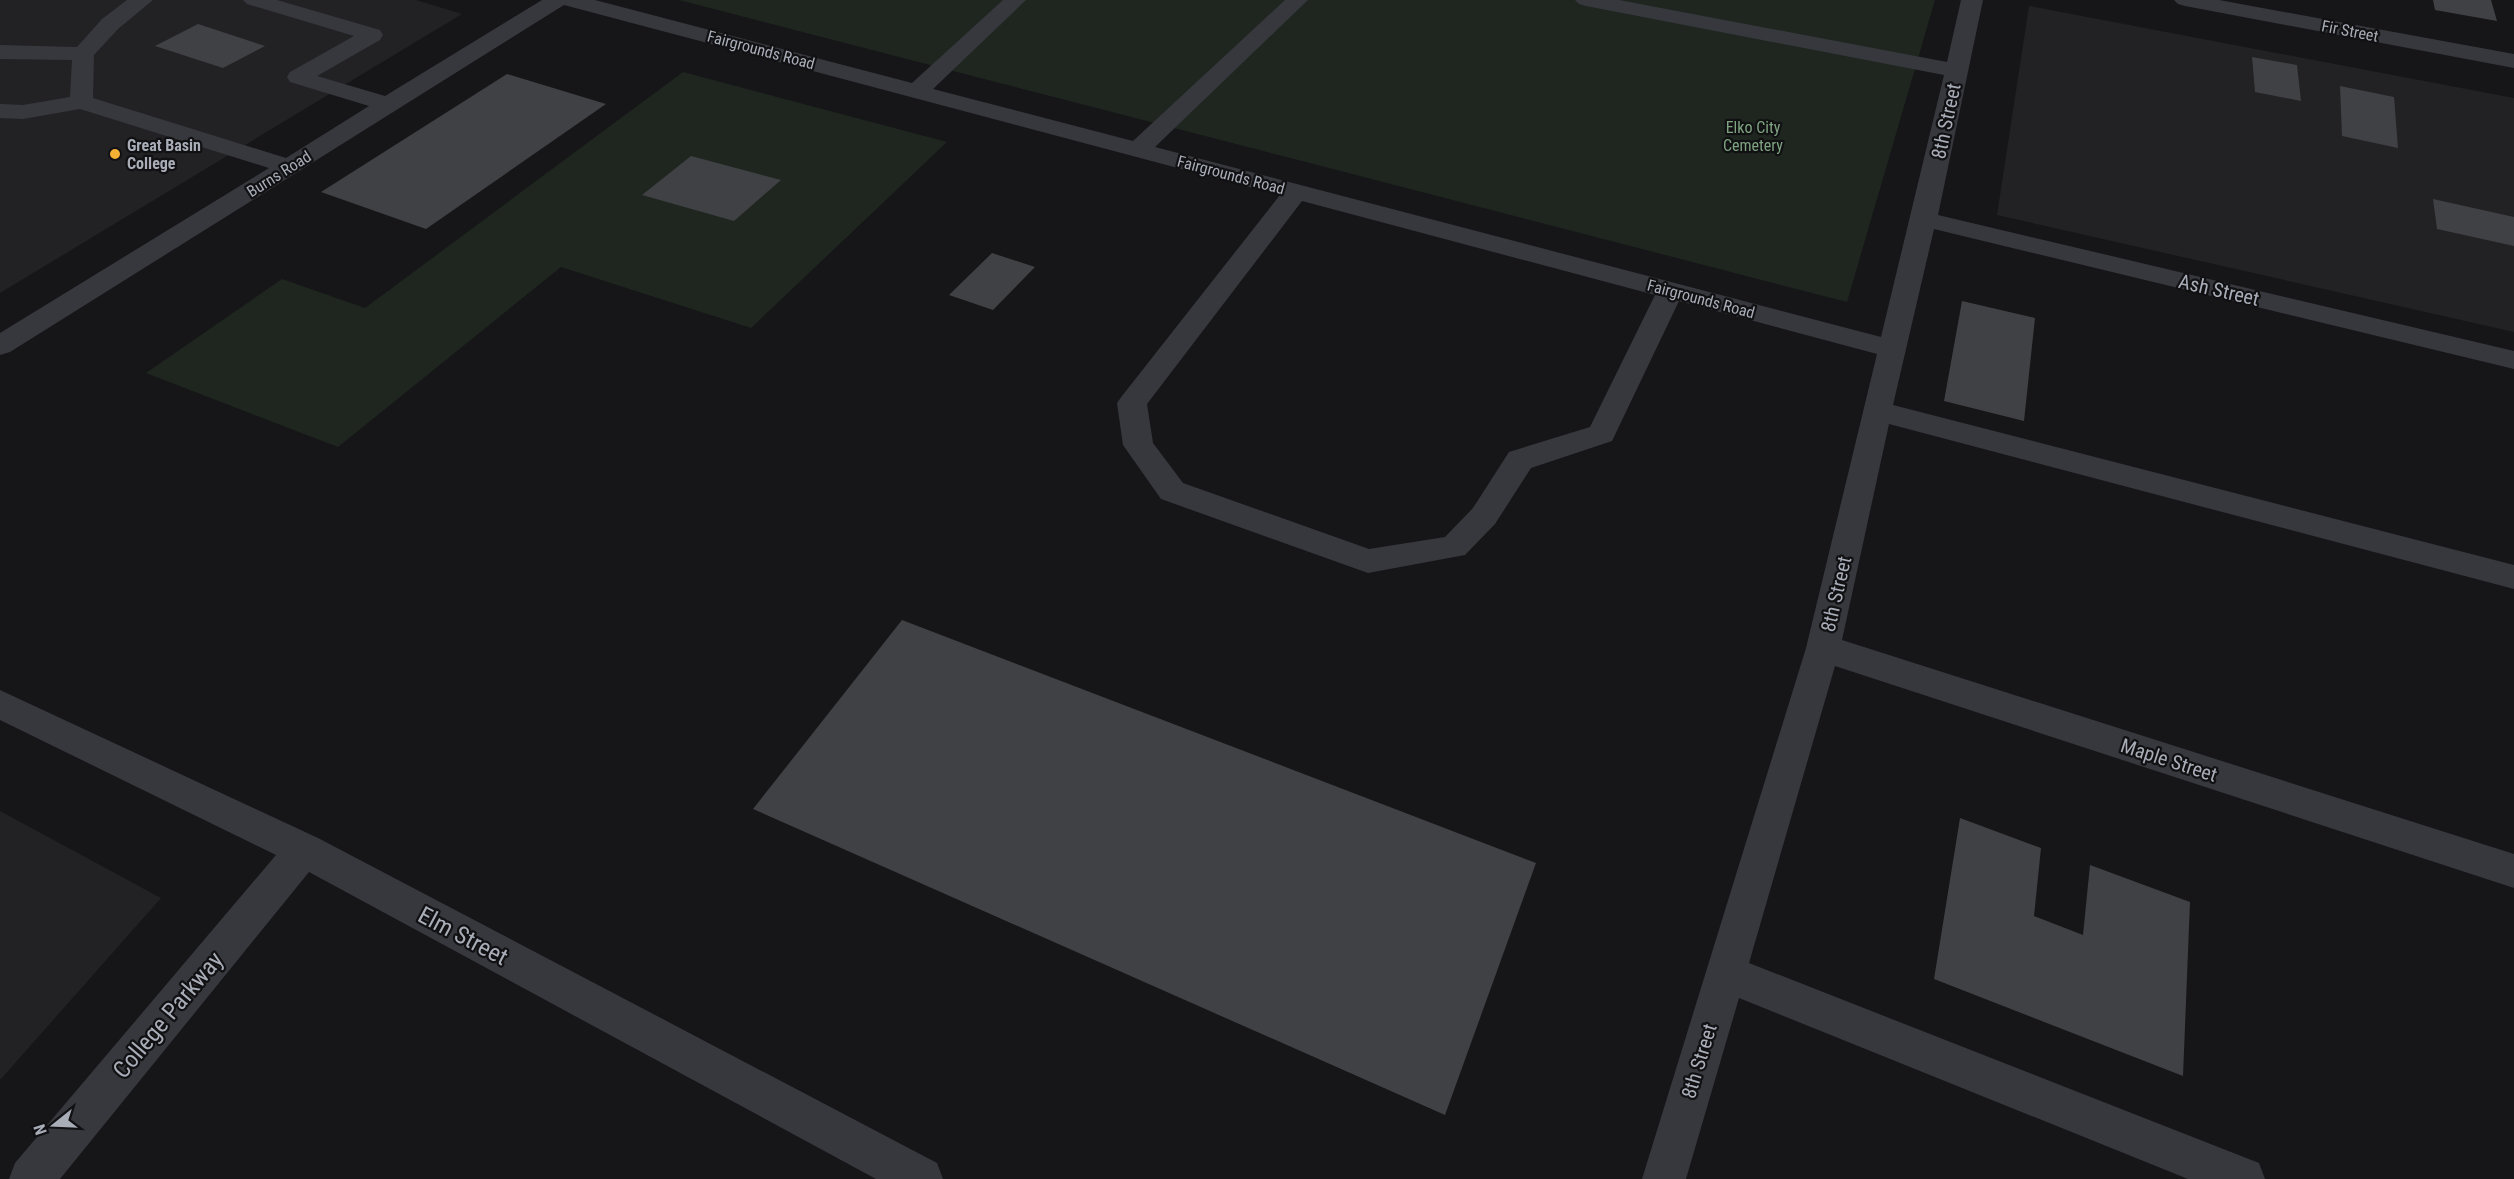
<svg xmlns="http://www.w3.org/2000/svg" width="2514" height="1179" font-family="'Roboto Condensed',sans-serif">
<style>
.built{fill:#222225}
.green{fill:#1e261f}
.building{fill:#404145}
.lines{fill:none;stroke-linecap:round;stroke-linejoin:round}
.minor{fill:#37383d;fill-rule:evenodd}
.poi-dot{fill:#f2b134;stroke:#111113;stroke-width:2}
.labels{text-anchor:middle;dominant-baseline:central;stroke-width:4.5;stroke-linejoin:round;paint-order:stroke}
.far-street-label{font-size:16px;fill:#a8adb8;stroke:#111113}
.far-park-label{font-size:16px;fill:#7fa381;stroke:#111113}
.far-poi-label{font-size:16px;font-weight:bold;fill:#a8adb8;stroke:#111113;text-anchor:start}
.street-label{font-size:20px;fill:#a8adb8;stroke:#111113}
.near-street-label{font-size:24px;fill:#a8adb8;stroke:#111113}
</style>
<rect width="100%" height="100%" fill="#161618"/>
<g class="built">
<path d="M0,0h416l46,14 -462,279z"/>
<path d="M2029,6l485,92v234l-517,-117z"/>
<path d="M0,811l161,87 -161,182z"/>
</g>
<g class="green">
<path d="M679,0h1256l-88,302z"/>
<path d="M683,72l264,70 -196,186 -190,-61 -223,180 -192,-74 136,-94 83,29z"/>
</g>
<g class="building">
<path d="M2433,0h58l6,21 -62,-11z"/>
<path d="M198,24l67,22 -42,22 -68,-22z"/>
<path d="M2252,57l45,8 4,36 -46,-9z"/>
<path d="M507,74l99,30 -180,125 -105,-37z"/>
<path d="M2340,86l54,11 4,51 -56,-12z"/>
<path d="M691,156l90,24 -47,41 -92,-26z"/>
<path d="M2433,199l81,18v29l-77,-17z"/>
<path d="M992,253l43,14 -42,43 -44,-15z"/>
<path d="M1962,301l73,17 -11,103 -80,-20z"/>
<path d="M902,620l634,243 -91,252 -692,-306z"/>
<path d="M1960,818l81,30 -7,68 49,19 7,-70 100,37 -7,174 -249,-97z"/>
</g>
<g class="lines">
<g class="minor">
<path d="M127,0h26l-35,29 -24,26 -1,43 193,60 83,-52 -79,-24 -3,-5 3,-5 64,-36 -107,-32 -4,-4h34l103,30 3,5 -3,5 -63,36 68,20 157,-96h53l317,83 91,-83h23l-93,89 200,52 152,-141h23l-153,147 726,190 63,-262 -358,-69 -7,-2 -4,-4h44l328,62 14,-62h22l-45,215 576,136v18l-580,-140 -41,176 621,160v24l-625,-165 -47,216 672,214v34l-679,-222 -86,297 510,200 6,16h-77l-449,-181 -53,181h-44l164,-531 71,-294 -198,-53 -67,140 -81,27 -36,56 -30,31 -97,18 -207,-74 -38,-54 -6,-42 5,-7 158,-201 -716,-190 -554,347 -10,3v-22l269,-165 -189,-59 -57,10 -23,-1v-14l23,1 47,-8 2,-37 -72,-1v-14l77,2 25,-28zM1302,201l353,94 -65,132 -81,25 -36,56 -28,29 -76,12 -186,-66 -30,-40 -6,-39z"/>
<path d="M2174,0h45l295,54v14l-329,-62 -7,-2z"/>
<path d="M0,690l318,148 619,325 6,16h-67l-567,-307 -249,307h-51l6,-16 261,-308 -276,-135z"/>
</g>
</g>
<circle class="poi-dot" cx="115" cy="154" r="6"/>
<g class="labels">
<g class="far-street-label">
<text transform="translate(2350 31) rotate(11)">Fir Street</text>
<text transform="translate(761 50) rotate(15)">Fairgrounds Road</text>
<text transform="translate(279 174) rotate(-32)">Burns Road</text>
<text transform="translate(1231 175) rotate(15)">Fairgrounds Road</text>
<text transform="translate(1701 299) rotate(15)">Fairgrounds Road</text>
</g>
<g class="far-park-label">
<text x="1753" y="127">Elko City<tspan x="1753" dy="18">Cemetery</tspan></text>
</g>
<g class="far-poi-label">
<text x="127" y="145">Great Basin<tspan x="127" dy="18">College</tspan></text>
</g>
<g class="street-label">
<text transform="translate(1946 121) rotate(-78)">8th Street</text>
<text transform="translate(2219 290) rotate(13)">Ash Street</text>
<text transform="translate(1836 594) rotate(-77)">8th Street</text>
<text transform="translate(2169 760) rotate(18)">Maple Street</text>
<text transform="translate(1699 1061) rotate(-73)">8th Street</text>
</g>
<g class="near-street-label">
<text transform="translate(463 936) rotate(28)">Elm Street</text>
<text transform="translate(168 1015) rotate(-50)">College Parkway</text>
</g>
</g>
<g transform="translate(54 1125) rotate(252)" stroke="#111113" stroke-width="4.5" paint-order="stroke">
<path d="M0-4.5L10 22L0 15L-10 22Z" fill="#a8adb8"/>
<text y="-9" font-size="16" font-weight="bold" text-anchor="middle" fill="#a8adb8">N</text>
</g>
</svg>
